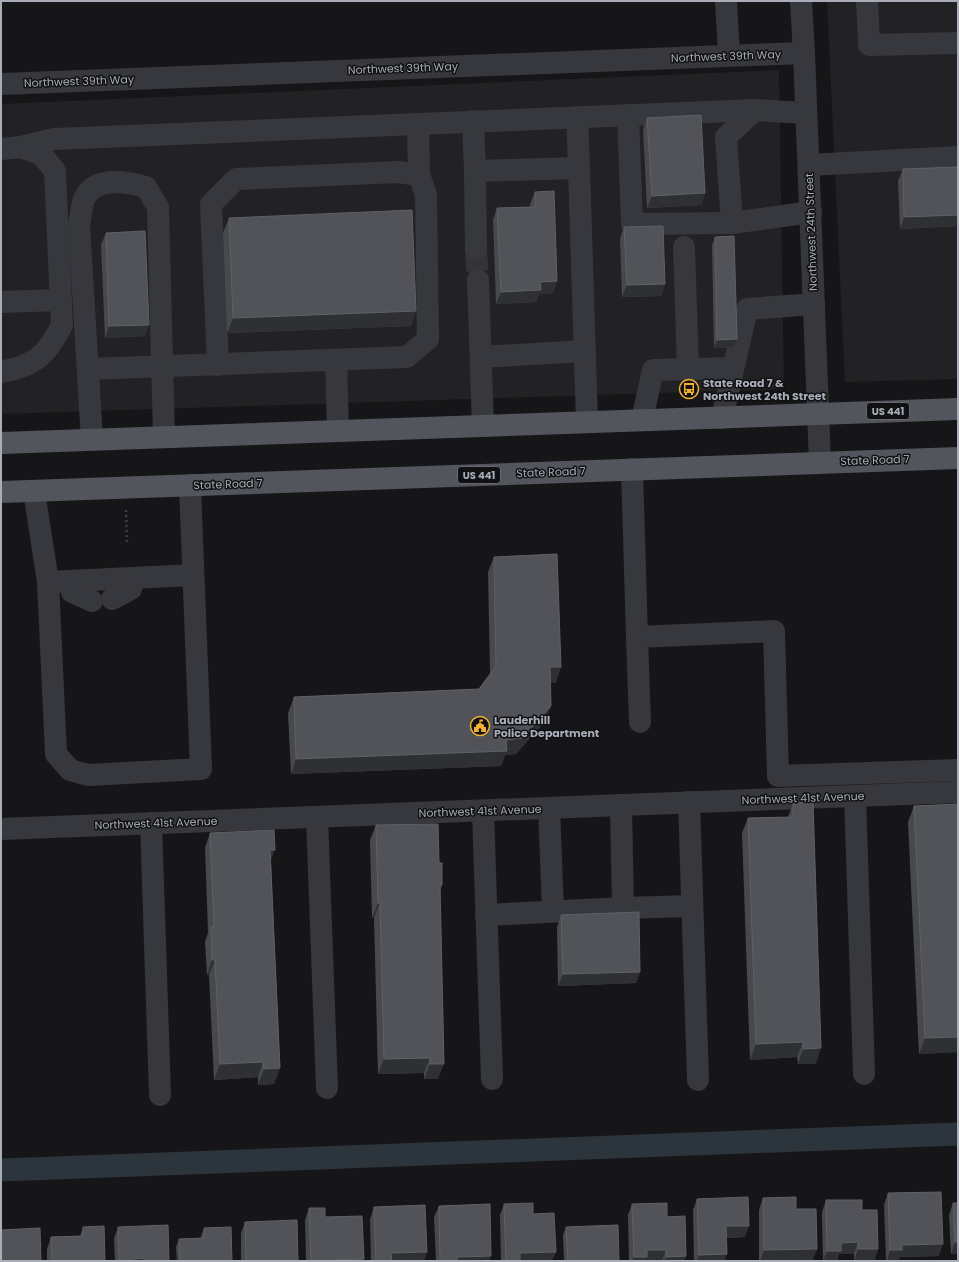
<svg xmlns="http://www.w3.org/2000/svg" width="959" height="1262" font-family="Poppins,sans-serif">
<style>
.built{fill:#222225}
.lines{fill:none;stroke-linecap:round;stroke-linejoin:round}
.canal{stroke:#2c353c;stroke-width:23}
.minor-tunnel{stroke:#333438;stroke-width:22;stroke-dasharray:22 11;stroke-linecap:butt}
.path{stroke:#3d3f44;stroke-width:2.5;stroke-dasharray:2 3;stroke-linecap:butt}
.minor{stroke:#37383d;stroke-width:22}
.major{stroke:#53555c;stroke-width:22}
.wall{fill:#47494d}
.shaded-wall{fill:#2f3033}
.building{fill:#525359;stroke:#5f6168}
.labels{text-anchor:middle;dominant-baseline:central;stroke-width:3;stroke-linejoin:round;paint-order:stroke}
.shield{fill:#111113;stroke:#7b7e86;stroke-width:1}
.shield-label{font-size:10px;font-weight:bold;fill:#a8adb8}
.street-label{font-size:11px;fill:#a8adb8;stroke:#111113}
.poi-label{font-size:11px;font-weight:bold;fill:#a8adb8;stroke:#111113;text-anchor:start}
</style>
<rect width="100%" height="100%" fill="#161618"/>
<g class="built">
<path d="M827,1h131v378l-113,3z"/>
<path d="M779,70l5,319 -783,25v-310z"/>
</g>
<g class="lines">
<path class="canal" d="M1,1170l957,-36"/>
<path class="minor-tunnel" d="M476,249l2,31"/>
<path class="path" d="M126,510l1,33"/>
<g class="minor">
<path d="M726,1l3,54"/>
<path d="M801,1l3,52 16,409"/>
<path d="M867,1l2,44 89,-2"/>
<path d="M1,84l803,-31"/>
<path d="M806,113l-51,-3 -29,27 6,86 79,-11"/>
<path d="M628,115l4,109 100,-1"/>
<path d="M577,117l2,51"/>
<path d="M473,121l2,50"/>
<path d="M418,124l1,51"/>
<path d="M21,147l33,-8 701,-29"/>
<path d="M1,149l20,-2 20,7 14,17 7,154c-16,31 -26,40 -61,47"/>
<path d="M809,165l149,-8"/>
<path d="M684,247l4,122"/>
<path d="M476,249l-1,-78 104,-3 8,254"/>
<path d="M478,280l5,146"/>
<path d="M1,302l60,-2"/>
<path d="M481,357l104,-6"/>
<path d="M336,360l2,71"/>
<path d="M88,369l319,-12 21,-18 -2,-144 -7,-20 -21,-3 -162,7 -25,25 7,161"/>
<path d="M722,418l25,-109 67,-5"/>
<path d="M642,420l11,-50 80,-2"/>
<path d="M92,440l-13,-215c2,-8 2,-21 6,-28 11,-21 43,-15 61,-10l12,20 6,230"/>
<path d="M632,469l5,168"/>
<path d="M190,485c3,95 7,190 11,284l-113,6 -18,-5 -14,-16 -8,-172 145,-7"/>
<path d="M34,491l14,91"/>
<path d="M70,581l2,11 20,9"/>
<path d="M112,599l19,-10 2,-11"/>
<path d="M640,722l-3,-85 137,-6 4,145 180,-6"/>
<path d="M855,796l9,278"/>
<path d="M689,802l9,278"/>
<path d="M621,805l2,103 69,-2"/>
<path d="M549,808l4,103"/>
<path d="M483,811l9,268"/>
<path d="M317,817l10,271"/>
<path d="M151,823l9,272"/>
<path d="M1,829l957,-37"/>
<path d="M486,915l137,-7"/>
</g>
<g class="major">
<path d="M1,443l957,-34"/>
<path d="M1,492l957,-34"/>
</g>
</g>
<g class="wall">
<path d="M647,118l58,75 -4,12 -54,3 -4,-78z"/>
<path d="M958,167v59l-58,3 -2,-48 5,-12z"/>
<path d="M535,192l22,89 -4,12 -14,1 -3,8 -40,2 -3,-84 4,-12 33,-1v-3z"/>
<path d="M229,218l182,108 -184,7 -4,-100z"/>
<path d="M624,227l41,57 -4,12 -39,1 -2,-58z"/>
<path d="M106,233l39,103 -40,2 -4,-93z"/>
<path d="M715,237l19,110 -20,1 -2,-103z"/>
<path d="M494,557l62,126h-6l1,23 -6,15 -29,33 -11,1 -4,11 -210,8 -3,-61 6,-16 185,-8 11,-15 -2,-102z"/>
<path d="M793,803l23,261h-18l-1,-7 -47,3 -8,-227 6,-15 40,-1z"/>
<path d="M958,804v248l-39,2 -11,-232 6,-16z"/>
<path d="M376,825l63,38 3,22 -2,6 -2,188h-14v-6l-46,1 -4,-156h-2l-2,-78z"/>
<path d="M210,833l61,29 9,206 -6,16 -16,1v-8l-44,3 -5,-105h-2l-2,-33 3,-9 -3,-85z"/>
<path d="M561,915l79,57 -4,11 -78,3 -1,-59z"/>
<path d="M888,1193l51,63 -39,1 -2,4h-12l-2,-56z"/>
<path d="M763,1198l33,11 21,40 -5,12h-53v-51z"/>
<path d="M697,1199l48,38 -19,1 1,16 -3,7h-30l-1,-51z"/>
<path d="M826,1200l36,10 16,39 -4,12h-20v-7h-15l-2,7h-14l-1,-49z"/>
<path d="M953,1203l5,51h-7l-2,-39z"/>
<path d="M504,1204l29,10 19,47h-51l-1,-46z"/>
<path d="M632,1204l35,13 19,39 -2,5h-55l-1,-46z"/>
<path d="M439,1206l50,55h-53l-2,-44z"/>
<path d="M374,1207l50,54h-53l-1,-42z"/>
<path d="M309,1208l16,9 39,42 -1,2h-57l-1,-41z"/>
<path d="M245,1222l53,39h-57v-28z"/>
<path d="M83,1227l22,34h-58v-12l4,-12 29,-1z"/>
<path d="M118,1227l51,34h-54l-1,-22z"/>
<path d="M566,1227l53,34h-55l-1,-26z"/>
<path d="M204,1228l28,33h-55l-1,-14 3,-8 22,-1v-2z"/>
</g>
<g class="shaded-wall">
<path d="M705,193l-4,12 -54,3 5,-12z"/>
<path d="M958,215v11l-58,3 4,-12z"/>
<path d="M557,281l-4,12 -14,1 -3,8 -40,2 5,-12 39,-10z"/>
<path d="M665,284l-4,12 -39,1 5,-12z"/>
<path d="M416,311l-5,15 -184,7 6,-15z"/>
<path d="M149,325l-4,11 -40,2 4,-12z"/>
<path d="M737,339l-3,8 -20,1 3,-8z"/>
<path d="M550,667h11l-5,16h-12z"/>
<path d="M551,706l-6,15 -29,33 -11,1 -4,11 -210,8 5,-15 210,-19z"/>
<path d="M270,850h5l-6,15z"/>
<path d="M378,903h2l-6,15h-2z"/>
<path d="M212,960h3l-6,15h-2z"/>
<path d="M640,972l-4,11 -78,3 5,-12z"/>
<path d="M958,1037v15l-39,2 6,-16z"/>
<path d="M803,1042l-6,15 -47,3 6,-16z"/>
<path d="M821,1048l-5,16h-18l5,-15z"/>
<path d="M430,1058l-6,15 -46,1 6,-15z"/>
<path d="M263,1062l-5,15 -44,3 6,-16z"/>
<path d="M430,1064h14l-6,15h-14z"/>
<path d="M280,1068l-6,16 -16,1 6,-16z"/>
<path d="M726,1226h23l-4,11 -23,1z"/>
<path d="M858,1242l-4,12h-15l-2,7h-14l4,-10 14,-8z"/>
<path d="M955,1242h3v12h-7z"/>
<path d="M943,1244l-4,12 -39,1 -2,4h-11l3,-11 12,-5z"/>
<path d="M817,1249l-5,12h-52l4,-11z"/>
<path d="M858,1249h20l-4,12h-20z"/>
<path d="M647,1250h19l-4,11h-30l2,-4z"/>
<path d="M427,1252l-3,9h-36l3,-8z"/>
<path d="M556,1252l-4,9h-35l3,-8z"/>
<path d="M727,1254l-3,7h-27l2,-6z"/>
<path d="M491,1256l-2,5h-34l2,-4z"/>
<path d="M686,1256l-2,5h-20l2,-4z"/>
<path d="M144,1258l-1,3h-11l1,-2z"/>
<path d="M364,1259l-1,2h-32l1,-1z"/>
</g>
<g class="building">
<path d="M701,115l4,78 -53,3 -5,-78z"/>
<path d="M958,167v48l-54,2 -1,-48z"/>
<path d="M554,191l3,90 -17,1 1,8 -40,2 -4,-84 38,-1v-15z"/>
<path d="M412,210l4,101 -183,7 -4,-100z"/>
<path d="M663,226l2,58 -38,1 -3,-58z"/>
<path d="M145,231l4,94 -40,1 -3,-93z"/>
<path d="M734,236l3,103 -20,1 -2,-103z"/>
<path d="M557,554l4,113h-11l1,39 -29,32 -16,2 1,11 -211,8 -2,-62 185,-8 17,-23 -2,-109z"/>
<path d="M813,802l8,246 -18,1v-7l-47,2 -8,-226 45,-1v-14z"/>
<path d="M958,804v233l-33,1 -11,-232z"/>
<path d="M438,824l1,39h3v22h-2l4,179h-14v-6l-46,1 -4,-156h-2l-2,-78z"/>
<path d="M274,830l1,20h-5l10,218 -16,1 -1,-7 -43,2 -5,-104h-3l-1,-33 3,-1 -4,-93z"/>
<path d="M639,912l1,60 -77,2 -2,-59z"/>
<path d="M941,1192l2,52 -41,1v5h-12l-2,-57z"/>
<path d="M748,1197l1,29h-23l1,28 -28,1 -2,-56z"/>
<path d="M796,1197v12h20l1,40 -53,1 -1,-52z"/>
<path d="M826,1200h36v10h15l1,39h-20v-7l-17,1v8h-14z"/>
<path d="M533,1203v11l21,-1 2,39 -36,1v8h-14l-2,-57z"/>
<path d="M667,1203v14l18,-1 1,40 -20,1v-7h-19v7h-13l-2,-53z"/>
<path d="M953,1203h5v39h-3z"/>
<path d="M490,1204l1,52 -34,1v4h-17l-1,-55z"/>
<path d="M425,1205l2,47 -36,1 1,8h-16l-2,-54z"/>
<path d="M309,1208h16v9l37,-1 2,43 -32,1v1h-21z"/>
<path d="M297,1220l1,41h-52l-1,-39z"/>
<path d="M168,1225l1,36h-25v-3l-11,1v2h-14l-1,-34z"/>
<path d="M618,1225l1,36h-51l-2,-34z"/>
<path d="M104,1226l1,35h-53l-1,-24 32,-1v-9z"/>
<path d="M231,1227l1,34h-52l-1,-22 25,-1v-10z"/>
<path d="M40,1228l1,33h-40v-31z"/>
</g>
<defs>
<g id="bus-ring" transform="scale(1)"><circle r="9.5" fill="#111113" stroke="#f2b134" stroke-width="1.5"/><path d="M-5-6H5V4H4V6H2V4H-2V6H-4V4H-5ZM-3.5-4V0h7V-4ZM-3.5 1.2v1.5H-2V1.2ZM2 1.2v1.5H3.5V1.2Z" fill="#f2b134"/></g>
<g id="civic-ring" transform="scale(1)"><circle r="9.5" fill="#111113" stroke="#f2b134" stroke-width="1.5"/><path d="M-.6-6.5H3V-4.5H.6V-3L4-1V1h2V6H-6V1h2V-1L-.6-3ZM-1.2 2.5V6h2.4V2.5Z" fill="#f2b134"/></g>
</defs>
<g fill-rule="evenodd">
<use href="#bus-ring" x="689" y="389"/>
<use href="#civic-ring" x="480" y="726"/>
</g>
<g class="labels">
<g class="shield">
<rect x="867" y="403" width="42" height="16" rx="3"/>
<rect x="458" y="467" width="42" height="16" rx="3"/>
</g>
<g class="shield-label">
<text x="888" y="411">US 441</text>
<text x="479" y="475">US 441</text>
</g>
<g class="street-label">
<text transform="translate(726 56) rotate(-2)">Northwest 39th Way</text>
<text transform="translate(403 68) rotate(-2)">Northwest 39th Way</text>
<text transform="translate(79 81) rotate(-2)">Northwest 39th Way</text>
<text transform="translate(811 232) rotate(-92)">Northwest 24th Street</text>
<text transform="translate(875 460) rotate(-2)">State Road 7</text>
<text transform="translate(551 472) rotate(-2)">State Road 7</text>
<text transform="translate(228 484) rotate(-2)">State Road 7</text>
<text transform="translate(803 798) rotate(-2)">Northwest 41st Avenue</text>
<text transform="translate(480 811) rotate(-2)">Northwest 41st Avenue</text>
<text transform="translate(156 823) rotate(-2)">Northwest 41st Avenue</text>
</g>
<g class="poi-label">
<text x="703" y="383">State Road 7 &amp;<tspan x="703" dy="13">Northwest 24th Street</tspan></text>
<text x="494" y="720">Lauderhill<tspan x="494" dy="13">Police Department</tspan></text>
</g>
</g>
<rect width="959" height="1262" fill="none" stroke="#a8adb8" stroke-width="4"/>
</svg>
